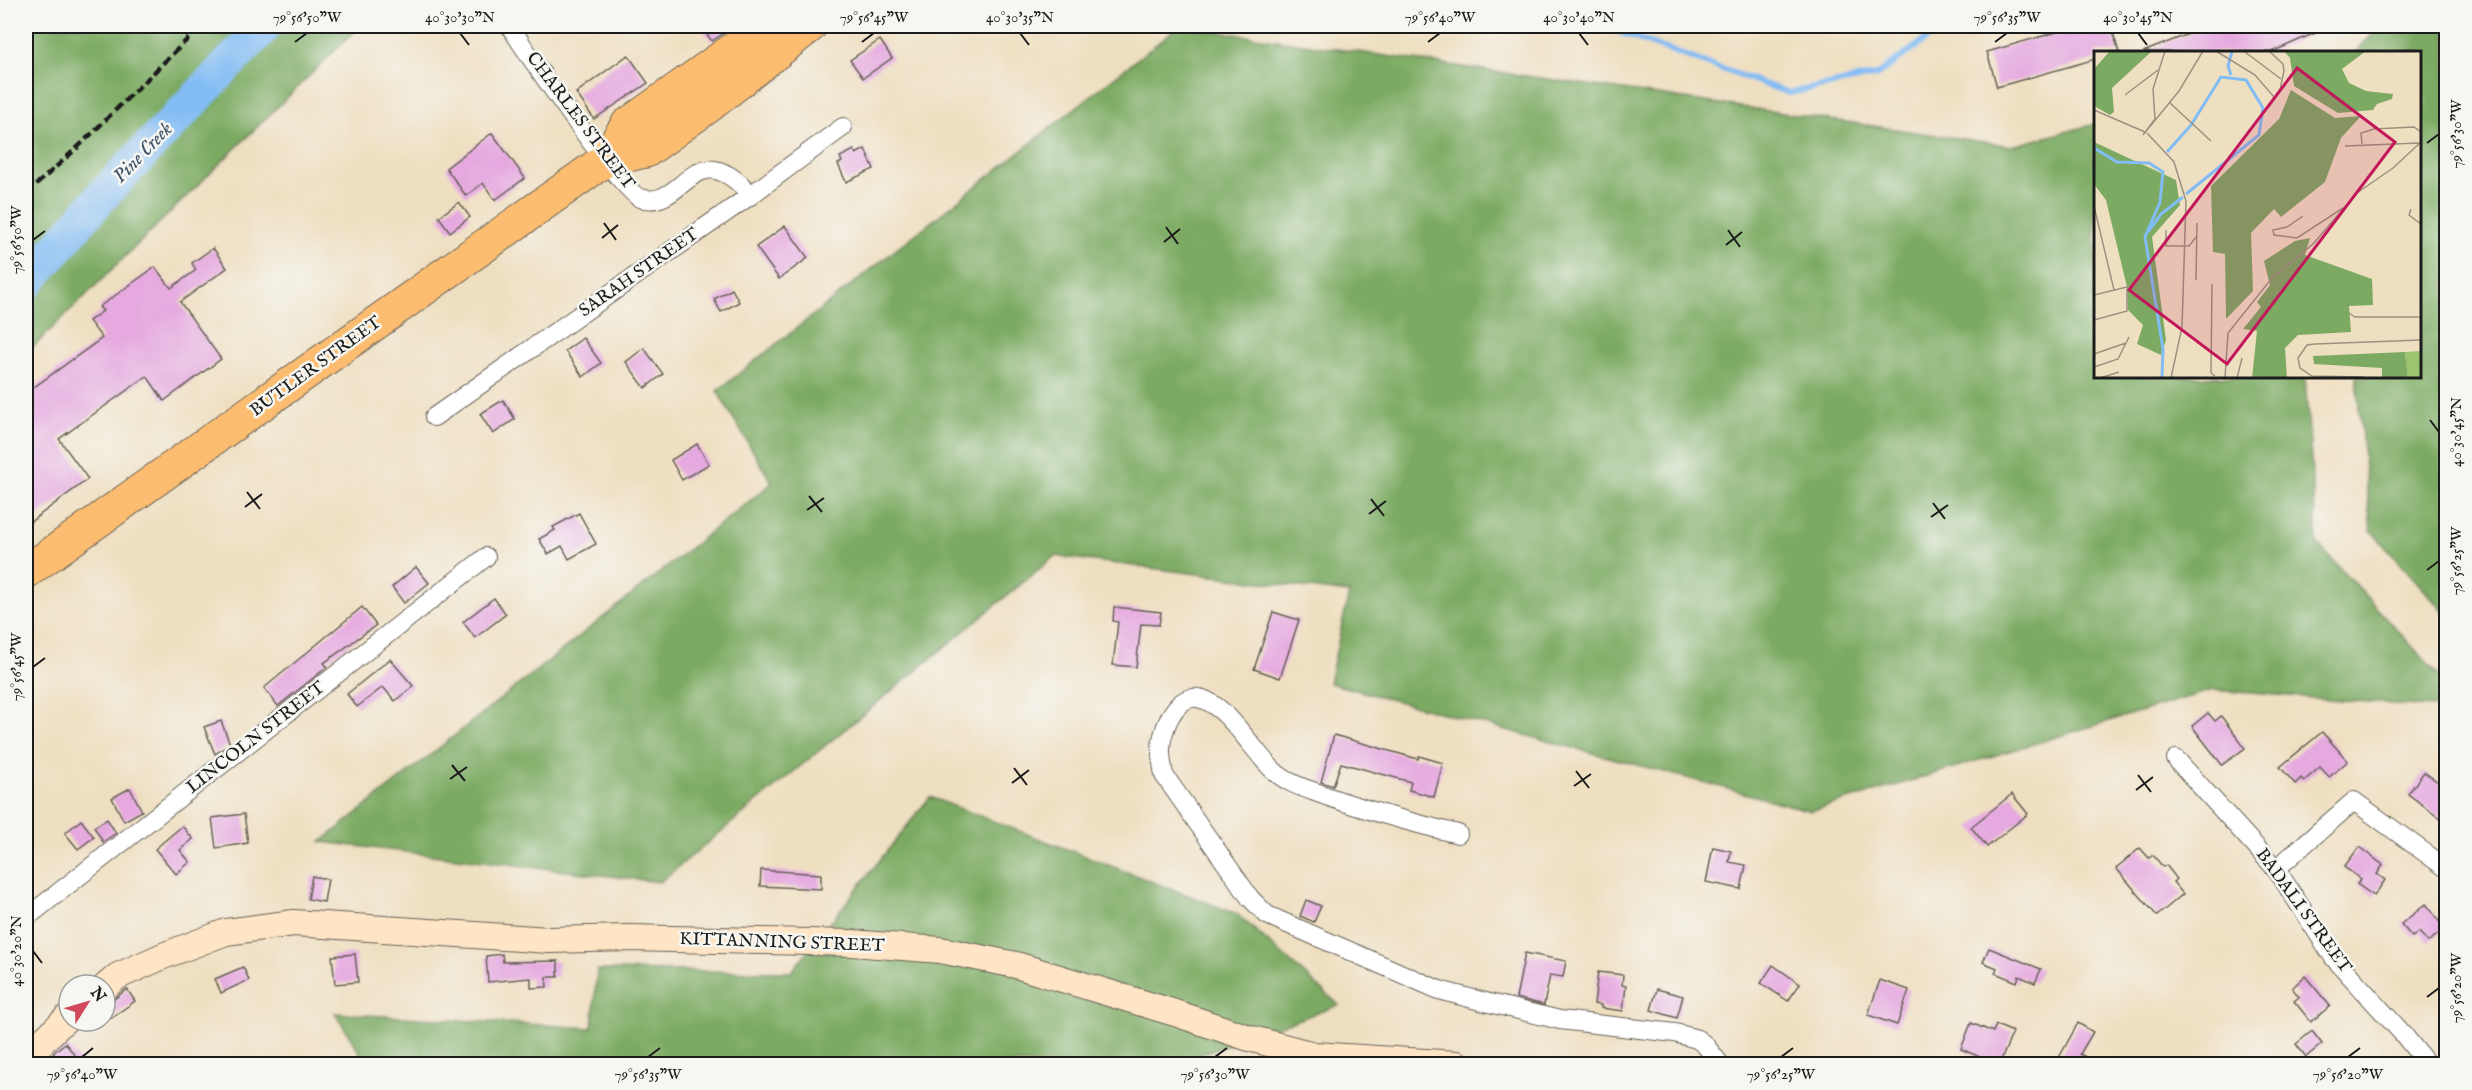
<svg xmlns="http://www.w3.org/2000/svg" width="2472" height="1090" font-family="'IM FELL English',serif">
<style>
.forest{fill:#7caa62;stroke:#4c633f;stroke-width:1.5}
.lines{fill:none;stroke-linecap:round;stroke-linejoin:round}
.stream{stroke:#82bcf4;stroke-width:6}
.river{stroke:#82bcf4;stroke-width:34}
.building{fill:#e5a8df}
.street-casing{stroke:#666056;stroke-width:20}
.secondary-casing{stroke:#666056;stroke-width:28}
.highway-casing{stroke:#666056;stroke-width:35}
.street{stroke:#fff;stroke-width:18}
.secondary{stroke:#fee5c5;stroke-width:26}
.highway{stroke:#fcbd6f;stroke-width:33}
.rail{stroke:#1c1c1c;stroke-width:4.5;stroke-dasharray:9 4.5;stroke-linecap:butt}
.ticks{fill:none;stroke:#1c1c1c;stroke-width:2}
.labels{text-anchor:middle;dominant-baseline:central;stroke-width:5;stroke-linejoin:round;paint-order:stroke}
.street-label{font-size:18px;fill:#1c1c1c;stroke:#f6f6f2}
.water-label{font-size:20px;font-style:italic;fill:#405468;stroke:#f6f6f2}
.inset-river{fill:none;stroke:#82bcf4;stroke-width:3}
.inset-road{fill:none;stroke:#9b917f;stroke-width:1.5}
.view{fill:#c2185b;fill-opacity:0.15;stroke:#c2185b;stroke-width:3}
.inset-edge{fill:none;stroke:#1c1c1c;stroke-width:3}
.neatline{fill:none;stroke:#1c1c1c;stroke-width:2}
.ticks-label{font-size:15px;text-anchor:middle;fill:#1c1c1c}
</style>
<rect width="100%" height="100%" fill="#f6f6f2"/>
<filter id="ink" filterUnits="userSpaceOnUse"><feTurbulence type="fractalNoise" baseFrequency=".0167" numOctaves="2"/><feDisplacementMap in="SourceGraphic" scale="12" xChannelSelector="R" yChannelSelector="G"/><feConvolveMatrix kernelMatrix="1 2 1 2 8 2 1 2 1" color-interpolation-filters="sRGB"/></filter>
<filter id="wash" filterUnits="userSpaceOnUse"><feTurbulence type="fractalNoise" baseFrequency=".008" numOctaves="4" result="noise"/><feDisplacementMap in="SourceGraphic" scale="24" xChannelSelector="R" yChannelSelector="G"/><feGaussianBlur stdDeviation="1.35" result="paint"/><feColorMatrix in="noise" values="0 0 0 0 0 0 0 0 0 0 0 0 0 0 0 0 0 1.4 0 .05"/><feComposite in="paint" operator="in"/></filter>
<g filter="url(#wash)">
<rect width="100%" height="100%" fill="#efdfc1"/>
<g class="forest">
<path d="M26,26h334l-334,328z"/>
<path d="M1179,26l833,120 83,-22 1,252 209,1 12,166 129,140v25l-234,-18 -401,121 -482,-128 20,-90 -294,-37 -395,326 -339,-40 451,-359 -55,-92z"/>
<path d="M2381,26h65v588l-75,-83 -15,-154 64,-1v-324h-65z"/>
<path d="M930,797l307,117 102,91 -148,53 1,6h-825l-32,-51 257,15 5,-58 194,2z"/>
</g>
<g class="lines">
<path class="stream" d="M1602,26l187,67 88,-18 67,-49"/>
<path class="river" d="M26,284l74,-86 165,-172"/>
</g>
<g id="blocks">
<g class="building">
<path d="M700,26h34l-22,15z"/>
<path d="M2078,26h33l8,26h-23v7l-99,28 -10,-35z"/>
<path d="M2209,26h122l-59,26h-129z"/>
<path d="M880,40l12,18 -29,20 -13,-18z"/>
<path d="M628,55l20,28 -54,36 -18,-26z"/>
<path d="M492,133l33,45 -30,22 -12,-17 -17,13 -20,-28z"/>
<path d="M865,149l9,20 -28,13 -8,-18 4,-2 -2,-5 14,-7 2,4z"/>
<path d="M459,202l11,15 -20,15 -11,-15z"/>
<path d="M785,226l23,32 -29,21 -23,-32z"/>
<path d="M213,248l14,20 -47,34 41,57 -57,42 -17,-25 -88,63 29,40 -62,46v-132l76,-55 -13,-17 14,-10 -4,-4 56,-40 16,21 25,-18 -4,-7z"/>
<path d="M732,289l7,13 -18,10 -7,-13z"/>
<path d="M583,338l18,25 -18,14 -18,-26z"/>
<path d="M644,348l19,26 -18,14 -19,-26z"/>
<path d="M503,400l12,19 -22,15 -13,-20z"/>
<path d="M697,444l12,20 -27,16 -11,-20z"/>
<path d="M579,513l17,31 -27,15 -7,-13 -14,8 -9,-15 16,-9 -2,-3z"/>
<path d="M416,567l13,16 -25,20 -12,-16z"/>
<path d="M494,598l12,16 -31,24 -12,-16z"/>
<path d="M362,607l14,18 -52,38 3,4 -49,39 -14,-18z"/>
<path d="M1114,607l47,5 -2,13 -18,-1 -5,43 -23,-2 5,-43 -5,-1z"/>
<path d="M1273,612l26,8 -19,58 -26,-9z"/>
<path d="M390,659l23,27 -18,15 -12,-14 -26,20 -10,-13z"/>
<path d="M2208,713l7,8 6,-5 24,32 -23,17 -30,-39z"/>
<path d="M221,721l9,23 -15,10 -11,-27z"/>
<path d="M2322,732l26,29 -19,16 -9,-10 -16,14 -3,-3 -6,6 -15,-17z"/>
<path d="M1334,735l84,24 1,-3 24,7 -9,34 -25,-7 2,-8 -70,-19 -8,23 -12,-4z"/>
<path d="M2424,772l22,16v34l-38,-28z"/>
<path d="M130,788l12,23 -18,10 -12,-23z"/>
<path d="M2012,794l16,20 -41,33 -16,-20z"/>
<path d="M244,814l4,29 -32,5 -4,-30z"/>
<path d="M107,819l9,14 -13,9 -9,-15z"/>
<path d="M81,820l13,17 -16,12 -13,-16z"/>
<path d="M182,826l11,13 -13,11 10,12 -14,12 -21,-25z"/>
<path d="M1713,847l18,4 -2,11 17,3 -5,24 -35,-7z"/>
<path d="M2359,847l24,18 -6,9 8,6 -11,16 -17,-12 4,-5 -17,-12z"/>
<path d="M2140,848l9,10 4,-3 10,12 3,-2 11,14 -4,3 10,12 -26,22 -41,-48z"/>
<path d="M761,870l60,4v15l-61,-3z"/>
<path d="M312,876l16,3 -4,23 -16,-3z"/>
<path d="M1306,900l15,6 -7,16 -14,-6z"/>
<path d="M2426,904l19,25 -17,13 -9,-10 -7,5 -11,-13z"/>
<path d="M1989,948l52,21 -6,14 -16,-7 -2,6 -22,-9 2,-5 -14,-6z"/>
<path d="M1525,953l41,8 -3,16 -13,-2 -6,30 -28,-7z"/>
<path d="M355,954l3,28 -23,2 -3,-28z"/>
<path d="M502,954l1,8 55,-1v16h-12l1,10 -16,1v-10l-43,4 -2,-26z"/>
<path d="M1773,965l27,19 -12,17 -27,-18z"/>
<path d="M243,967l6,13 -28,13 -6,-14z"/>
<path d="M1598,972l25,3 -1,10 4,1 -3,25 -22,-3v-3l-7,-1z"/>
<path d="M2305,976l25,30 -19,16 -17,-21 5,-4 -7,-9z"/>
<path d="M1880,980l29,10 -12,35 -29,-10z"/>
<path d="M127,989l8,12 -24,17 -6,-9v-7l9,-3z"/>
<path d="M1657,989l26,7 -6,22 -26,-8z"/>
<path d="M1971,1023l22,9 3,-7 17,7 -14,33 -38,-16z"/>
<path d="M2078,1023l15,9 -13,22 20,11h-45z"/>
<path d="M2312,1031l10,13 -16,13 -10,-13z"/>
<path d="M65,1043l18,22h-39l11,-10 -2,-2z"/>
</g>
</g>
</g>
<g filter="url(#ink)">
<use href="#blocks" fill-opacity="0" stroke="#666056" stroke-width="1.5"/>
<g class="lines">
<g class="street-casing">
<g id="street">
<path d="M510,26c15,24 112,166 130,172 45,14 52,-68 111,-3"/>
<path d="M434,417l317,-222 92,-68"/>
<path d="M2176,759l100,110 58,89 69,76 24,30"/>
<path d="M1458,834c-45,-11 -89,-23 -132,-38 -18,-7 -39,-12 -53,-26 -20,-19 -48,-68 -75,-72 -24,-4 -38,36 -37,54 0,8 2,16 3,23l86,123 17,17 172,75 38,10 83,20 115,13 22,6 8,6 15,19"/>
<path d="M2276,869l78,-68 92,67"/>
<path d="M26,918l460,-361"/>
</g>
</g>
<g class="secondary-casing">
<g id="secondary">
<path d="M105,987l13,-11 45,-20 63,-24 68,-9 255,17 80,-2 223,5 88,7 76,15 159,48 74,25 65,17 143,9"/>
<path d="M26,1057l43,-41"/>
</g>
</g>
<g class="highway-casing">
<g id="highway">
<path d="M605,160l22,-35 139,-99"/>
<path d="M26,572l579,-412 41,-9 64,-46 100,-79"/>
</g>
</g>
<use href="#street" class="street"/>
<use href="#secondary" class="secondary"/>
<use href="#highway" class="highway"/>
<path class="rail" d="M26,194l52,-47 123,-121"/>
</g>
</g>
<path class="ticks" d="M460,33l9,12M1020,33l9,12M1579,33l9,12M2138,33l9,12M295,42l12,-9M862,42l12,-9M1428,42l12,-9M1995,42l12,-9M2427,143l12,-9M604,223l12,17M1166,227l12,17M1728,230l12,17M602,238l16,-13M33,240l12,-9M1164,242l16,-13M1726,245l16,-13M2430,420l9,12M247,492l13,17M809,496l13,16M1371,499l13,17M1933,503l12,16M245,507l17,-13M807,510l17,-12M1369,514l17,-13M1931,517l17,-12M2427,570l12,-9M33,667l12,-9M452,765l13,16M1014,768l13,17M1576,771l13,17M2138,775l13,17M450,779l17,-12M1012,783l17,-13M1574,786l17,-12M2136,790l17,-13M33,951l9,12M2427,997l12,-9M82,1057l11,-9M648,1057l12,-9M1215,1057l12,-9M1781,1057l12,-9M2348,1057l12,-9"/>
<g class="labels">
<g class="street-label">
<text transform="translate(580 121) rotate(53)">CHARLES STREET</text>
<text transform="translate(639 273) rotate(-35)">SARAH STREET</text>
<text transform="translate(316 367) rotate(-36)">BUTLER STREET</text>
<text transform="translate(256 738) rotate(-38)">LINCOLN STREET</text>
<text transform="translate(2303 911) rotate(54)">BADALI STREET</text>
<text transform="translate(782 943) rotate(2)">KITTANNING STREET</text>
</g>
<g class="water-label">
<text transform="translate(143 153) rotate(-46)">Pine Creek</text>
</g>
</g>
<g transform="translate(2094 51)">
<rect width="327" height="327" fill="#efdfc1"/>
<path d="M327,300v27h-13l-3,-26z" fill="#9bc470"/>
<path d="M16,0h42l-40,37 2,24 -4,3 -16,-9v-37zM190,0h82l-24,18 7,14 17,8 27,3 -1,5 -15,5 -4,6 -35,3 -44,-27 -4,-28zM197,39l44,28 26,-2 -20,22 -16,44 -44,35 -7,-8 -23,24 2,58 -27,28 -1,-65 -12,-2 -2,-66 68,-67zM0,91l82,38 4,25 -28,32 14,103 -5,15 -24,-11 6,-19 -15,-15 -1,-23 -21,-87 -12,-16zM216,187l-5,17 67,24 1,26 -24,1 2,26 -53,3 -13,13 2,30h-35l5,-47 -14,-2 18,-22 -4,-5 13,-17 -6,-24 31,-20zM311,301l3,26h-26v-10l-68,-4 -1,-8z" fill="#7caa62"/>
<path class="inset-river" d="M137,24l-3,-9 4,-15M0,97l23,14 32,1 14,9 -3,30 -15,35 18,112 -1,29M73,101l24,-27 30,-48 25,3 17,28 -4,27 -73,59M54,181l13,-18 22,-17"/>
<path class="inset-road" d="M122,0l39,24 19,22M151,1l36,27M31,44l33,-25M76,52l41,38M175,56l11,-17 4,-19 -1,-7 -14,-13M0,59l51,22M61,68l-2,-30 12,-38M61,68l-12,16 36,-44 24,-40M53,82l27,29 12,39 -4,126 -11,51M268,93l-1,-11 13,-4 40,-2 7,5M251,95l74,-3M0,155l20,84M317,158l-2,6 12,9M209,165l-16,11 -14,3 1,5 23,3 46,-30M72,179v16h23l8,-10M102,229l1,-57M118,233l-1,89 4,3M0,244l37,-9M255,262l6,4h66M0,269l33,-9v-24M0,303l32,-11M0,316l24,-8 11,-22M270,326l-52,-1 -12,-8 -2,-10 9,-13 8,-1 106,-4M6,327l19,-6M131,327l3,-45 44,-55 41,-34 44,-51 36,-25 28,-26M143,327l5,-20"/>
<path class="view" d="M203,17l98,74 -168,222 -98,-74z"/>
<rect width="327" height="327" class="inset-edge"/>
</g>
<rect width="2472" height="1090" fill="none" stroke="#f6f6f2" stroke-width="66"/>
<g transform="translate(87 1003) rotate(53)"><circle r="28" fill="#f6f6f2" stroke="#9f9f9c" stroke-width="1.5"/>
<path d="M0-4.5L10 22L0 15L-10 22Z" fill="#d1495b"/>
<text y="-9" font-size="16" font-weight="bold" text-anchor="middle" fill="#1c1c1c">N</text>
</g>
<rect x="33" y="33" width="2406" height="1024" class="neatline"/>
<g class="ticks-label">
<text x="307" y="22">79°56'50"W</text>
<text x="460" y="22">40°30'30"N</text>
<text x="874" y="22">79°56'45"W</text>
<text x="1020" y="22">40°30'35"N</text>
<text x="1440" y="22">79°56'40"W</text>
<text x="1579" y="22">40°30'40"N</text>
<text x="2007" y="22">79°56'35"W</text>
<text x="2138" y="22">40°30'45"N</text>
<text transform="translate(2456 134) rotate(-90)" y="5">79°56'30"W</text>
<text transform="translate(16 240) rotate(-90)" y="5">79°56'50"W</text>
<text transform="translate(2456 432) rotate(-90)" y="5">40°30'45"N</text>
<text transform="translate(2456 561) rotate(-90)" y="5">79°56'25"W</text>
<text transform="translate(16 667) rotate(-90)" y="5">79°56'45"W</text>
<text transform="translate(16 951) rotate(-90)" y="5">40°30'20"N</text>
<text transform="translate(2456 988) rotate(-90)" y="5">79°56'20"W</text>
<text x="82" y="1079">79°56'40"W</text>
<text x="648" y="1079">79°56'35"W</text>
<text x="1215" y="1079">79°56'30"W</text>
<text x="1781" y="1079">79°56'25"W</text>
<text x="2348" y="1079">79°56'20"W</text>
</g>
</svg>
